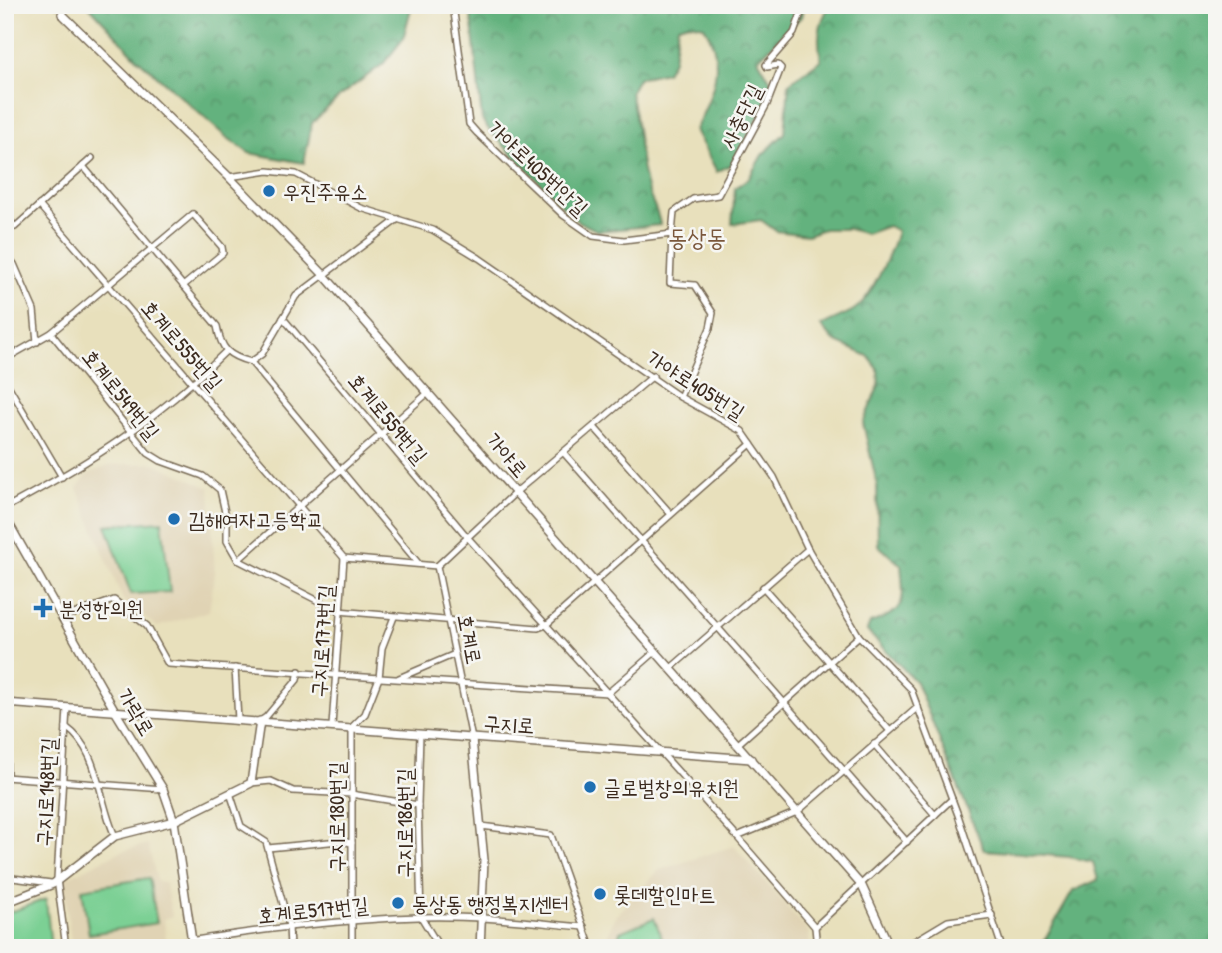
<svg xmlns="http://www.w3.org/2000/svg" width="1222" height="953" font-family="'Patrick Hand','Poor Story',sans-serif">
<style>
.built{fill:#e0d3b4}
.forest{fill:url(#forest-crowns);stroke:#506e4e;stroke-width:2}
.green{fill:#7bd094;stroke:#5b7d59;stroke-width:2}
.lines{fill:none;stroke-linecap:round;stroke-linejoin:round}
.secondary-tunnel{stroke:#c5bc9c;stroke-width:7;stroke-dasharray:7 3.5;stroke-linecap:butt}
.street-casing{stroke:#786a55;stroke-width:8}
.secondary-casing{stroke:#786a55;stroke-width:10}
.street{stroke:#fff;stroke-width:5}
.secondary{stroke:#fff;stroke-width:7}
.poi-dot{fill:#1f6fb2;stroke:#f6f6f2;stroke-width:2.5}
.labels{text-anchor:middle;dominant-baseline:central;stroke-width:5;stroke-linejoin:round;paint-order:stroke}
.street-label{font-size:21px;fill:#3b2a1e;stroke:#f6f6f2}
.poi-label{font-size:21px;fill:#3b2a1e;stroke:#f6f6f2;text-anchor:start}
.quarter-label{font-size:24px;fill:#7b583c;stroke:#f6f6f2}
</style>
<defs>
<pattern id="forest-crowns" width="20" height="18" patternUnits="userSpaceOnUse" patternTransform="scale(1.75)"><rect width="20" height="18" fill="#64b27e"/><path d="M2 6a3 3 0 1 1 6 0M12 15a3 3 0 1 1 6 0" fill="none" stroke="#549167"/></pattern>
</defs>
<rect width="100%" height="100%" fill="#f6f6f2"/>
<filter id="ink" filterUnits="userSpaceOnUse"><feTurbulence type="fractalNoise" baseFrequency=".0143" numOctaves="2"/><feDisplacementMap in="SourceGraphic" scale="14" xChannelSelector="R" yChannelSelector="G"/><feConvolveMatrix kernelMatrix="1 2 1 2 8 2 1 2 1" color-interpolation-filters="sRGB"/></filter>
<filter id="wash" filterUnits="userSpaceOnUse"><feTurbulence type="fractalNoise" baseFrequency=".00686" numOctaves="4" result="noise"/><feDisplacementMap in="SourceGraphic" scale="28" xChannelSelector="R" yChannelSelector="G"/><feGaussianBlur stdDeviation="1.57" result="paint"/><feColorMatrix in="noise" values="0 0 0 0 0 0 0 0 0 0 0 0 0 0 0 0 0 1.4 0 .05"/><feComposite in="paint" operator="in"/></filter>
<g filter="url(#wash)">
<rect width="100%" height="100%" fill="#e8e0bc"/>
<g class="built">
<path d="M154,463l56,25 5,86 -6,37 -52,16 -34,-27 -46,-112 11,-14 22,-9z"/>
<path d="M148,844l9,37 8,1 7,34 -8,3 2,22 -42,7h-52l-9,-68 56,-28z"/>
<path d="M734,846l75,86 1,16h-207l11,-30 45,-48z"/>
</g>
<g class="forest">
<path d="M88,5h324l-9,34 -20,25 -43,32 -28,27 -8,40 -55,-10 -24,-17 -88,-78z"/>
<path d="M470,5h334l-3,12 -43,42 15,26 -8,21 -33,58 -15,8 -22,-42c18,-35 32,-69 9,-104l-15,-3 -11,3 -5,34 -7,12 -28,6 -8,15c9,31 8,64 17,95 4,13 11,22 13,37l-62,6 -21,-10 -87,-90 -8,-11z"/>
<path d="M830,5h35l20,5 8,-5h324v943h-177l33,-57 25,-11 -5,-18 -24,-5 -85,-7 -68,-168 -49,-51 3,-8c38,-13 34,-21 31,-58l-23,-20 -1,-61 -14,-61 16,-38 -1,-16 -10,-13 -34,-15 -13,-15c11,-7 24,-10 34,-17 17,-11 37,-59 42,-78l-9,-5 -22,8 -17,-5h-25l-17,6 -31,-4 -15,-11 -29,4 3,-36 14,-10 13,-23 23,-22 4,-50 32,-23c-4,-21 -3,-36 9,-55z"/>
</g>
<g class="green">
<path d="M162,521l8,71 -39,2 -25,-69z"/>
<path d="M149,878l8,45 -68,11 -7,-45z"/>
<path d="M46,899l5,49h-46v-34z"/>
<path d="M654,918l12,30h-51l5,-16z"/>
</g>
</g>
<g filter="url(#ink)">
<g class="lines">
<path class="secondary-tunnel" d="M53,5l9,9"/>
<g class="street-casing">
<g id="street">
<path d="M453,5l16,119 8,9 86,82 30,21 31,4 48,-6 -2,49 25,2 18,28 -3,15 -30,69"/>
<path d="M83,166l134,160c4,23 11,30 34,36l11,-8 34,-58 102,-77"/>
<path d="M229,177l39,-6 28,3 65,34 72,22 46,28 201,139 62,34 32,46 34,72 51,87 52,53 47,126 44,133"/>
<path d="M5,205v8"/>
<path d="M39,205l305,353 93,8"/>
<path d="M5,214l10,13 77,-69"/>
<path d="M672,234l2,-22 19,-13 25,-4 49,-91 14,-36 -3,-3 -11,2 -1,-2 28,-32 10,-28"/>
<path d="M5,253l9,11 20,46 3,32"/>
<path d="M283,318l186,221 268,298 60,-25 121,-105"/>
<path d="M51,333l97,120 13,8 42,15 17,14 7,31v20l11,19 100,51 200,17 8,-3 205,-181"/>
<path d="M5,359l46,-26 142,-119 29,33 1,6 -40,33"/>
<path d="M251,362l168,202"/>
<path d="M5,380l57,97"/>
<path d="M594,427l76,86"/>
<path d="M563,452l344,390"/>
<path d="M5,508c86,-46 151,-87 220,-156"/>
<path d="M238,560l191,-168"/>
<path d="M763,587l127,144"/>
<path d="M62,618l52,-18 33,26 21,38 440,29 48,-42"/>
<path d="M235,668l3,52"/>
<path d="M671,668l137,-119"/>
<path d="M399,678l56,-24"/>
<path d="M5,697l2,80"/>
<path d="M260,721l6,-4 31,-37 2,-9"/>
<path d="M332,726l12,-168"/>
<path d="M66,727c34,24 32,73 49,109"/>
<path d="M420,734l-2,71 3,112 19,31"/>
<path d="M472,739l-35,-173 79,-74 137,-116"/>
<path d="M738,744l121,-108"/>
<path d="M874,744l61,71"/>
<path d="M5,777l158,12"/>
<path d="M251,783l20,-2 22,10 58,3 67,11"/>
<path d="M230,793l11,33 25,16 23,84 1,22"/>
<path d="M481,826l70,9 40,113"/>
<path d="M737,837l78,90"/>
<path d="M268,848l71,-7 13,2"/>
<path d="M5,877l46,6"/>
<path d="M66,948l-9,-69 10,-171"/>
<path d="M149,948c89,-16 179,-28 270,-31 55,-2 110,5 165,10"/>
<path d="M352,948v-221l13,-13 14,-36 3,-30 12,-31"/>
<path d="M817,948l-2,-21 137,-128"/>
<path d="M903,948l45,-27 44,-6"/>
</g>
</g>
<g class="secondary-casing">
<g id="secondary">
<path d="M62,14l167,163 95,98 538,611 28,62"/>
<path d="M5,517l110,194 48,78 11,32 19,127"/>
<path d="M5,703l746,56"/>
<path d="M472,739l12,121 -4,88"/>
<path d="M5,903l48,-19 62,-48 59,-15 77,-38 9,-62"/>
</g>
</g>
<use href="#street" class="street"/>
<use href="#secondary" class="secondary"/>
</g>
</g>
<g class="poi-dot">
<circle cx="269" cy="191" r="7"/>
<circle cx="174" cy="519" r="7"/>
<path d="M39.5 597.5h7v7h7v7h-7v7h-7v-7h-7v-7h7z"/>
<circle cx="590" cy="787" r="7"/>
<circle cx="600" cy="894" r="7"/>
<circle cx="398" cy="903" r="7"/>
</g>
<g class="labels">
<g class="street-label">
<text transform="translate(741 116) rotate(-64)">사충단길</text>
<text transform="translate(538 168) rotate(43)">가야로405번안길</text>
<text transform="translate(182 345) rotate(49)">호계로555번길</text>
<text transform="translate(696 385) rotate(32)">가야로405번길</text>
<text transform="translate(121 394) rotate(51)">호계로549번길</text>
<text transform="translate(388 418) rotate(50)">호계로559번길</text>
<text transform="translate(507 455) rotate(49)">가야로</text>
<text transform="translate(470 639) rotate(79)">호계로</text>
<text transform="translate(322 641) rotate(-86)">구지로177번길</text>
<text transform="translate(136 712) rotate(59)">가락로</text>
<text transform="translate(509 724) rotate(4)">구지로</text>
<text transform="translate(46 792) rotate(-87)">구지로148번길</text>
<text transform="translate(336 817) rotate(-90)">구지로180번길</text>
<text transform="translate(404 823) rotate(-90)">구지로186번길</text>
<text transform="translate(313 910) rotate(-6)">호계로517번길</text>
</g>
<g class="poi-label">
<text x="283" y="191">우진주유소</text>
<text x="188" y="519">김해여자고등학교</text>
<text x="59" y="608">분성한의원</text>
<text x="604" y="787">글로벌창의유치원</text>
<text x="614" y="894">롯데할인마트</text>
<text x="412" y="903">동상동 행정복지센터</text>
</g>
<g class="quarter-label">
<text x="697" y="237">동상동</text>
</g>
</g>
<rect width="1222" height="953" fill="none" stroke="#f6f6f2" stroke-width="28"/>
</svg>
